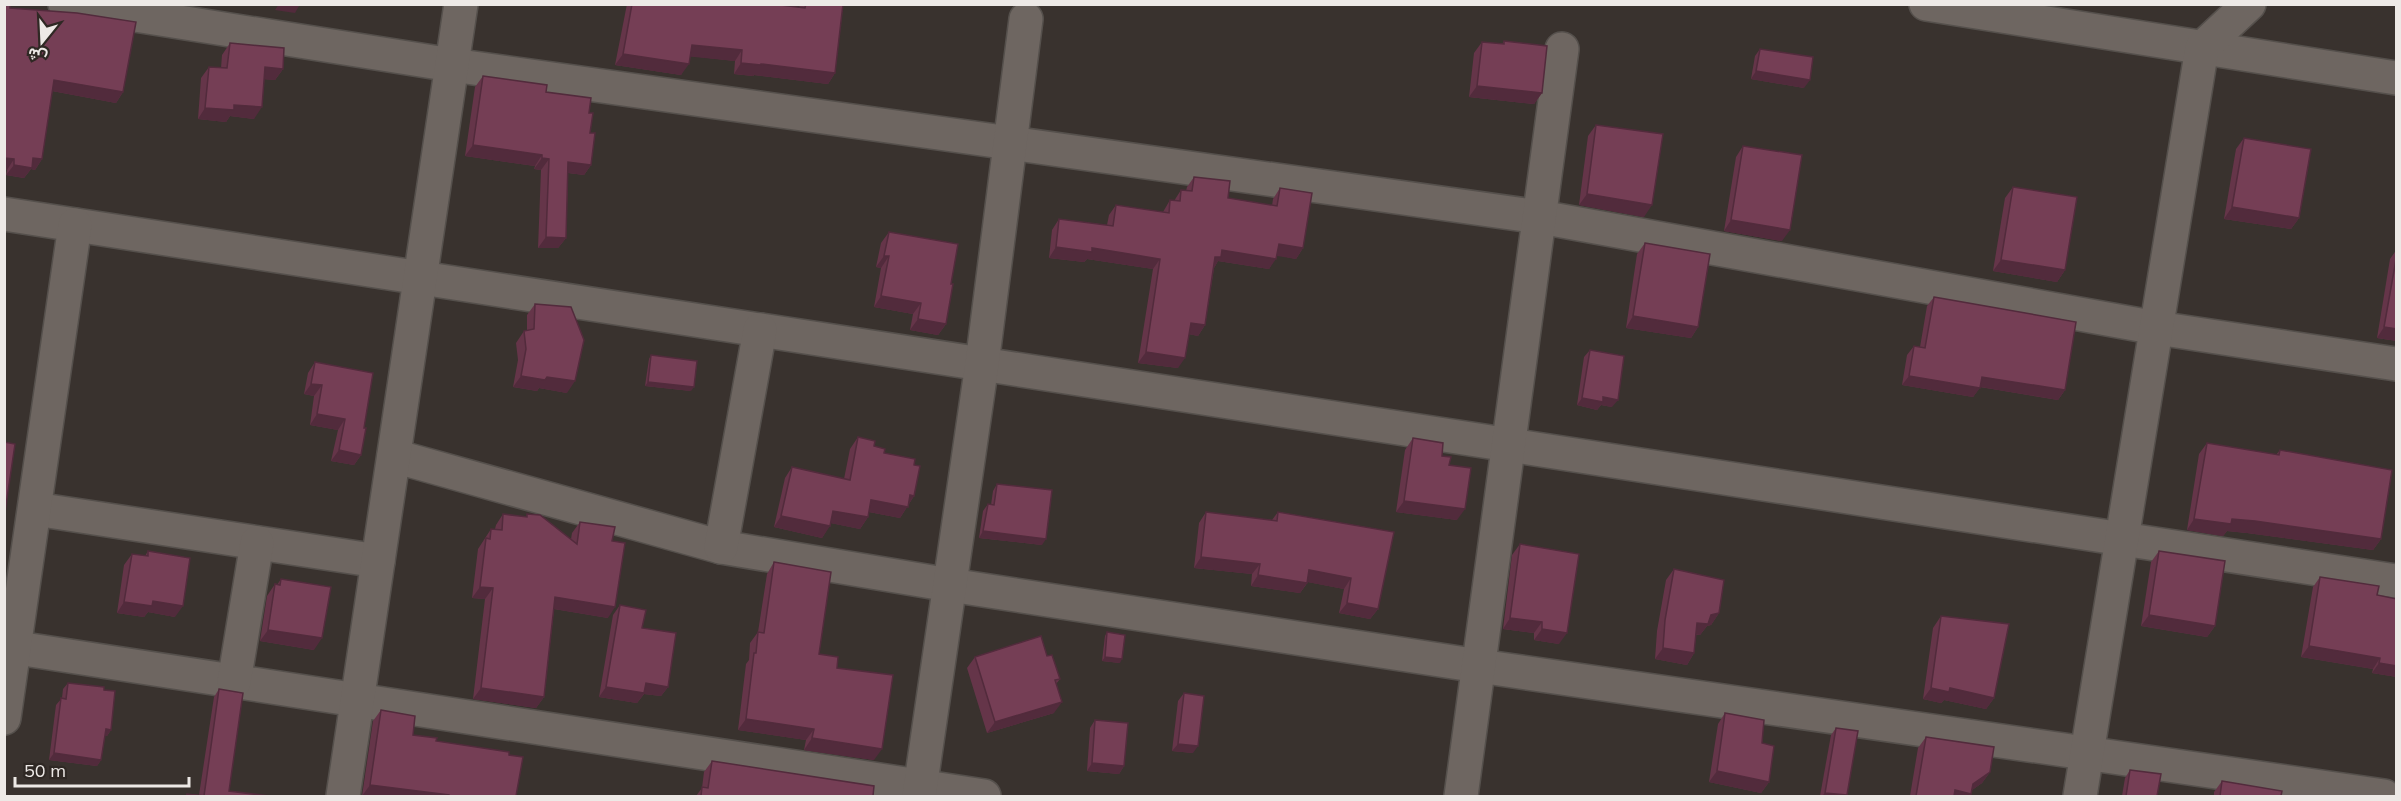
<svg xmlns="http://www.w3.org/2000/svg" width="2401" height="801" font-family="Mulish,Vazirmatn,sans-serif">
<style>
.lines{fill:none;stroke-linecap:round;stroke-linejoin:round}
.minor-casing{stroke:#55504c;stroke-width:36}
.minor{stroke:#6e6661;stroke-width:33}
.wall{fill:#653549}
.shaded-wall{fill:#522b3c}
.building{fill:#753e55;stroke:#522b3c;stroke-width:1.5}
</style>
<rect width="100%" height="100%" fill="#39322e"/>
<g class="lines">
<g class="minor-casing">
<g id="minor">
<path d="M65,4l387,61 1088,152 617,111 239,36"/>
<path d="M1926,4l470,74"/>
<path d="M4,214l2392,367"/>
<path d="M394,456l327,91 229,38 529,81 905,130"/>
<path d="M35,509l343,52"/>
<path d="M721,547l39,-217"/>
<path d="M4,646l980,150"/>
<path d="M234,682l23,-139"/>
<path d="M4,718l71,-493"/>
<path d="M343,796l118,-792"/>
<path d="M919,796l63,-432 44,-345"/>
<path d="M1461,796l101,-747"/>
<path d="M2080,796l122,-748 47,-44"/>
</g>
</g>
<use href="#minor" class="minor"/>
</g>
<g class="wall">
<path d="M4,4l119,88 -7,11 -64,-12 -10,68 -7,11 -4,-1 -7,9 -18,-3 1,-5h-3z"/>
<path d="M627,4h145l27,4 1,-4h43l-8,69 -7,11 -74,-9 -1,1 -19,-2 1,-13 -45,-5 -9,19 -66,-10z"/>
<path d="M1504,41l38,52 -8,11 -65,-7 5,-44 8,-11 20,2z"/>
<path d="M230,43l53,26 -8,11 -11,-1 -10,40 -24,-3 -4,6 -28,-3 3,-41 8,-11 12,1 1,-13z"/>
<path d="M1760,49l44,39 -53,-9 4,-23z"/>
<path d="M483,76l63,16 43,21 2,52 -7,10 -16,-2 -2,65 -8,10h-20l3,-78 -7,-1 1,-3 -70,-10 10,-69z"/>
<path d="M1596,125l48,92 -65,-12 9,-69z"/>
<path d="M2244,138l55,80 -8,11 -67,-10 12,-70z"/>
<path d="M1743,146l39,95 -58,-10 12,-74z"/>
<path d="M1194,177l34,21 44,8 1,-7 7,-11 23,60 -7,11 -19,-4 -8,14 -51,-8 -4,7 -9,57 -7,11 -9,-2 -11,34 -40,-5 15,-94 -66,-10 -3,3 -35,-4 3,-28 7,-11 48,6 2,-10 7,-10 47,7 7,-12 4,1 7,-11 5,1 1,-4z"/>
<path d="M2013,187l52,83 -8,12 -64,-11 12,-73z"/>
<path d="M889,232l62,52 -5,40 -8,11 -28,-5 3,-16 -39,-7 7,-39 -5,-1 5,-24z"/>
<path d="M1645,243l53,84 -7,11 -65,-10 11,-74z"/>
<path d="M2397,249v92l-20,-3 13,-79z"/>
<path d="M1934,297l131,93 -7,10 -78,-13 -7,10 -71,-12 5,-30 7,-9 6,1 7,-41z"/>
<path d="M535,304l32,89 -28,-5 -2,3 -24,-4 5,-27 -2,-17 8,-12h3v-16z"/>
<path d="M1590,350l22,57 -11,-2 -4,5 -20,-5 7,-48z"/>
<path d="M651,355l40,36 -46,-5 4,-27z"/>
<path d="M315,362l49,66 -3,27 -7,10 -23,-4 7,-31 -28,-5 4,-29 -10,-2 4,-21z"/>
<path d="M858,437l16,9 10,7 30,12v31l-14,22 -31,-6 -1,5 -8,12 -29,-6 -9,15 -48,-11 11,-49 7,-11 52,12 6,-30z"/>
<path d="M1413,438l36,27 8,55 -61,-8 9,-62z"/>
<path d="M2207,443l69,12 4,-5 101,89 -8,11 -126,-17 -20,-2 -4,5 -36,-6 12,-76z"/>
<path d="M997,484l45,61 -63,-7 4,-27 5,-7 3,1 2,-14z"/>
<path d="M1206,512l66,8 6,-8 116,20 -16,77 -8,10 -31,-6 5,-24 -36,-7 -8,11 -49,-7 1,-12 -58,-6 5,-45z"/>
<path d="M503,514l23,3 1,-3 44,25 1,-6 8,-11 32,19 -4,77 -54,-9 -10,88 -8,11 -63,-9 12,-100 -13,-1 6,-49 13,-20h4l1,-4z"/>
<path d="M1520,544l39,100 -25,-4v-7l-31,-4 9,-74z"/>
<path d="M148,551l27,66 -27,-5 -4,5 -27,-4 7,-48 8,-11 13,2z"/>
<path d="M2159,551l56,75 -8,11 -66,-11 10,-64z"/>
<path d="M774,562l45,92 18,14 37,92 -70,-10 2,-10 -68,-10 8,-66 3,-4 1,-17 8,-11 9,-58z"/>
<path d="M1674,569l45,44 -8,12 -4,1 -7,9h-4l-2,18 -7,12 -32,-6 2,-28 9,-51z"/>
<path d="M2320,577l57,18 20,4v78l-25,-4 1,-4 -72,-12 12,-70z"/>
<path d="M281,579l33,71 -54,-9 7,-45 8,-12 2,1z"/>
<path d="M620,605l22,23 26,59 -7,9 -17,-2 -7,9 -38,-6 14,-82z"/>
<path d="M1941,616l53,82 -8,11 -42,-9 -3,3 -18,-4 10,-71z"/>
<path d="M1107,632l13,31 -18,-2 3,-25z"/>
<path d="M1047,656l13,23 -4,5 -2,29 -67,20 -20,-65 8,-11z"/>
<path d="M68,683l36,7 7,40 -4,6h-2l-4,24 -4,6 -48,-6 7,-55 6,-7 1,-9z"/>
<path d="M219,689l10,102 40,5h-84l2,-2 12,1 15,-98z"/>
<path d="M1184,693l9,60 -21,-2 6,-50z"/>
<path d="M381,710l32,25 23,6 73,14 7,41h-154l11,-75z"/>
<path d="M1725,713l37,30 7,39 -8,11 -52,-11 9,-58z"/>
<path d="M1095,720l29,46 -5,8 -32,-3 3,-43z"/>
<path d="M1836,728l11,68h-27l11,-61z"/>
<path d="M1926,737l64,35 -8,11 -10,7 -2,6h-60l8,-48z"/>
<path d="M712,761l161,35h-177l6,-8 2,-16z"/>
<path d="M2130,770l27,26h-35l3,-18z"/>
<path d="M2222,781l59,15h-67v-4z"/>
</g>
<g class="shaded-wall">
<path d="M279,4h9l11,2 -4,7 -20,-3z"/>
<path d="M692,45l50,5 -7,11 -51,-5z"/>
<path d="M623,54l66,10 -8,11 -66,-10z"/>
<path d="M741,63l20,1 74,9 -7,11 -74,-9 -1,1 -19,-2z"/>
<path d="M265,67l18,2 -8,11 -18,-1z"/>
<path d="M1756,71l54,9 -6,8 -53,-9z"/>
<path d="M54,80l69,12 -7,11 -69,-13z"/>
<path d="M1477,86l65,7 -8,11 -65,-7z"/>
<path d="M234,105l28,2 -8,12 -24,-3 -4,6 -28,-3 7,-11z"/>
<path d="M473,145l69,10 -7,11 -70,-10z"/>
<path d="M4,158l10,1 -7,11h-3z"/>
<path d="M33,158l9,1 -7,11 -4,-1 -7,9 -18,-3 8,-10z"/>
<path d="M542,158l7,1 -8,11 -7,-1z"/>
<path d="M568,162l23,3 -7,10 -23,-3z"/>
<path d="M1587,194l65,11 -8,12 -65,-12z"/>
<path d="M2232,207l67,11 -8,11 -67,-10z"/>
<path d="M1731,220l59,10 -8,11 -58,-10z"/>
<path d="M546,237l20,1 -8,10h-20z"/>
<path d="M1279,244l24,4 -7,11 -25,-4z"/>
<path d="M1056,247l36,1 68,11 -7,10 -66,-10 -3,3 -35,-4z"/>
<path d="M1222,250l54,9 -7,10 -51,-8 -4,7 1,-11z"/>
<path d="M884,256h5l-8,12 -5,-1z"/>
<path d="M2001,260l64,10 -8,12 -64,-11z"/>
<path d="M881,296l40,7 -8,11 -39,-7z"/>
<path d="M1633,316l65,11 -7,11 -65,-10z"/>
<path d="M918,319l28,5 -8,11 -28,-5z"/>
<path d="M1191,323l14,2 -7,11 -15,-3z"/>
<path d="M2384,327l13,2v12l-20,-3z"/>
<path d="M1146,352l39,6 -7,10 -40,-5z"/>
<path d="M521,376l26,1 28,4 -8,12 -28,-5 -2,3 -24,-4z"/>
<path d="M1909,376l71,12 -7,9 -71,-12z"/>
<path d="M1982,377l83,13 -7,10 -83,-14z"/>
<path d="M648,382l46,5 -3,4 -46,-5z"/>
<path d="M311,384l11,1 -8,11 -10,-2z"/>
<path d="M1603,397l15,3 -6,7 -11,-2 -4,5 -20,-5 5,-7z"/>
<path d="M317,414l28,5 -7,11 -28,-5z"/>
<path d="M339,450l22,5 -7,10 -23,-4z"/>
<path d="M910,495l4,1 -14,22 -36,-7 7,-11z"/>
<path d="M1404,501l61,8 -8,11 -61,-8z"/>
<path d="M833,511l35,6 -8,12 -35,-7z"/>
<path d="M781,516l49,10 -8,12 -48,-11z"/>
<path d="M2194,519h38l23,2 126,18 -8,11 -126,-17 -20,-2 -4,5 -36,-6z"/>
<path d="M983,531l63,8 -4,6 -63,-7z"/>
<path d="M1201,557l59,7 -8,10 -58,-6z"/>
<path d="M1309,570l42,8 -7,11 -42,-8z"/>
<path d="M1258,575l49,8 -7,10 -49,-7z"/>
<path d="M480,587l13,1 -8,11 -13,-1z"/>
<path d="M555,597l60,10 -7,11 -60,-10z"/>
<path d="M153,601l30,5 -8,11 -27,-5 -4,5 -27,-4 7,-11z"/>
<path d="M1347,603l31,6 -8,10 -31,-6z"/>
<path d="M1719,613l-8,12 -4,1 -7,9 -11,-1 8,-11 14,-8z"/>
<path d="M2149,615l66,11 -8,11 -66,-11z"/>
<path d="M1510,618l32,4 -8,11 -31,-4z"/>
<path d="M1542,629l25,4 -8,11 -25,-4z"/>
<path d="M268,630l54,8 -8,12 -54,-9z"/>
<path d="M2309,646l71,12 -7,11 -72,-12z"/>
<path d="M1663,648l31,5 -7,12 -32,-6z"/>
<path d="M1105,657l17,2 -2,4 -18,-2z"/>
<path d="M2379,663l18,3v11l-25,-4z"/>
<path d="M646,683l22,4 -7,9 -17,-2 -7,9 -38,-6 7,-10z"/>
<path d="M481,688l63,9 -8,11 -63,-9z"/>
<path d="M1931,688h19l44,10 -8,11 -42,-9 -3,3 -18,-4z"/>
<path d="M1062,702l-8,11 -67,20 8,-11z"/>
<path d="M746,719l68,10 -8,11 -68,-10z"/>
<path d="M106,729l5,1 -4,6h-6z"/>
<path d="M812,738l70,11 -8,11 -70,-10z"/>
<path d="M1178,744l20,2 -5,7 -21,-2z"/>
<path d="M54,753l47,7 -4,6 -48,-6z"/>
<path d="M1092,763l32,3 -5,8 -32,-3z"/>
<path d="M1717,771l52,11 -8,11 -52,-11z"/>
<path d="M1990,772l-8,11 -14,10 3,1 -1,2h-19l4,-6 18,-6z"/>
<path d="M370,785l79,10 -1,1h-86z"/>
<path d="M1825,793l22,2v1h-25z"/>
</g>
<g class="building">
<path d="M4,4h6v4l67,5 59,9 -13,70 -69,-12 -12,79 -9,-1 -1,10 -18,-3v-6l-10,-1z"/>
<path d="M632,4h140l33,4 1,-4h37l-8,69 -74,-9v1l-20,-2 1,-13 -50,-5 -3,19 -66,-10z"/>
<path d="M1504,41l43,5 -5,47 -65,-7 5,-44 22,2z"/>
<path d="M230,43l54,5 -1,21 -18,-2 -3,40 -28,-2v5l-29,-2 4,-41 18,1z"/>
<path d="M1760,49l53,8 -3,23 -54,-9z"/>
<path d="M483,76l64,9 -1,7 45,6 -2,15h4l-3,20h5l-4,32 -23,-3 -2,76 -20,-1 3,-78 -7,-1v-3l-69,-10z"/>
<path d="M1596,125l67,9 -11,71 -65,-11z"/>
<path d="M2244,138l67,11 -12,69 -67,-11z"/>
<path d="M1743,146l59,9 -12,75 -59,-10z"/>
<path d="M1194,177l36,4 -2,17 49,8 3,-18 32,5 -9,55 -24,-4 -3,15 -54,-9 -1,7h-6l-10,68 -14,-2 -6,35 -39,-6 14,-93 -68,-11v4l-36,-5 3,-28 54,7 3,-21 53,8 1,-13 10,1 1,-11 11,1z"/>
<path d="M2013,187l64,10 -12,73 -64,-10z"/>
<path d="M889,232l69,12 -7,40h2l-7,40 -28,-5 3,-16 -40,-7 8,-40h-5z"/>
<path d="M1645,243l65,11 -12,73 -65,-11z"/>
<path d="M2397,254v75l-13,-2z"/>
<path d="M1934,297l142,25 -11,68 -83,-13 -2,11 -71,-12 5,-30 11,2z"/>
<path d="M535,304l36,3 13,33 -9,41 -28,-4 -2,3 -24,-4 5,-27 -2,-18 10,-2z"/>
<path d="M1590,350l34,6 -6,44 -15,-3v5l-21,-4z"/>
<path d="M651,355l46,6 -3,26 -46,-5z"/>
<path d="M315,362l58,11 -9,55h2l-5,27 -22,-5 6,-31 -28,-5 5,-29 -11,-1z"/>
<path d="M858,437l17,4 -1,5 11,3 -1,4 31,6 -1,6 6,1 -6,30 -4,-1 -2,12 -37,-7 -3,17 -35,-6 -3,15 -49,-10 11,-49 58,13z"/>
<path d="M1413,438l30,5 -1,13 9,1 -2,8 22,3 -6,41 -61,-8z"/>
<path d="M4,442l11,2 -10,68h-1z"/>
<path d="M2207,443l72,12 1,-5 112,20 -11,69 -126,-18 -23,-2 -1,5 -37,-5z"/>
<path d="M997,484l55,6 -6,49 -63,-8 5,-27 6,1z"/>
<path d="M1206,512l71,9 1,-9 116,20 -16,77 -31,-6 4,-25 -42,-8 -2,13 -49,-8 2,-11 -59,-7z"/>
<path d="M503,514l24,3v-3l13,1 37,29 3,-22 35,5 -3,14 13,2 -10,64 -60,-10 -11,100 -63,-9 12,-100 -13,-1 6,-49 4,1 1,-10 11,1z"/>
<path d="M1520,544l59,10 -12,79 -25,-4v-7l-32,-4z"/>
<path d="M148,551l42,7 -7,48 -30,-5 -1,5 -28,-4 8,-48 16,2z"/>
<path d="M2159,551l66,10 -10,65 -66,-11z"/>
<path d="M774,562l57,10 -12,82 19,3 -1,11 56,7 -11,74 -70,-11 2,-9 -68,-10 8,-66h2l2,-21 6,1z"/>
<path d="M1674,569l50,11 -5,33 -8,2 -3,9 -11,-1 -3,30 -31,-5 2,-28z"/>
<path d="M2320,577l59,9 -2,9 20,4v67l-18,-3 1,-5 -71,-12z"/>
<path d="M281,579l50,8 -9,51 -54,-8 7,-46 5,1z"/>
<path d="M620,605l26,5 -4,18 34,5 -8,54 -22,-4 -2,10 -38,-6z"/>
<path d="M1941,616l68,8 -15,74 -44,-10 -1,4 -18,-4z"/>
<path d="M1107,632l18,3 -3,24 -17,-2z"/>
<path d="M1041,636l6,20 5,-1 8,24 -5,1 7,22 -67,20 -20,-65z"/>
<path d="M68,683l36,4v3l11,1 -4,39 -5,-1 -5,31 -47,-7 7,-55 5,1z"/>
<path d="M219,689l24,4 -14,98 40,5h-82v-2l17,2z"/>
<path d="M1184,693l20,3 -6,50 -20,-2z"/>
<path d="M381,710l34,6 -2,19 24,3 -1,3 73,11v3l14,2 -7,39h-67v-1l-79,-10z"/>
<path d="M1725,713l39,7 -2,23 12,3 -5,36 -52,-11z"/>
<path d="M1095,720l33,3 -4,43 -32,-3z"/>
<path d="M1836,728l22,3 -11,64 -22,-2z"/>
<path d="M1926,737l68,10 -4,25 -17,12 -2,10 -16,-4 -1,6h-38z"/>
<path d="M712,761l162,25 -1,10h-172l1,-9 6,1z"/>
<path d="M2130,770l31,4 -4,22h-31z"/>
<path d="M2222,781l60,10 -1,5h-61z"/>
</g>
<rect width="2401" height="801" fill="none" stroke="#ede9e6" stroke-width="12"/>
<g transform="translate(42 42) rotate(198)" stroke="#2f2824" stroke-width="4.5" paint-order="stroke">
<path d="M0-4.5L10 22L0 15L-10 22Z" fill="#ede9e6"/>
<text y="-9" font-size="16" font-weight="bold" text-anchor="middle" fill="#ede9e6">ش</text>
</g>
<path d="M15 777v9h174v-9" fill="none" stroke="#ede9e6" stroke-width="3"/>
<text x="24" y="777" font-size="18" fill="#ede9e6" stroke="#2f2824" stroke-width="4.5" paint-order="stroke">50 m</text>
</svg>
